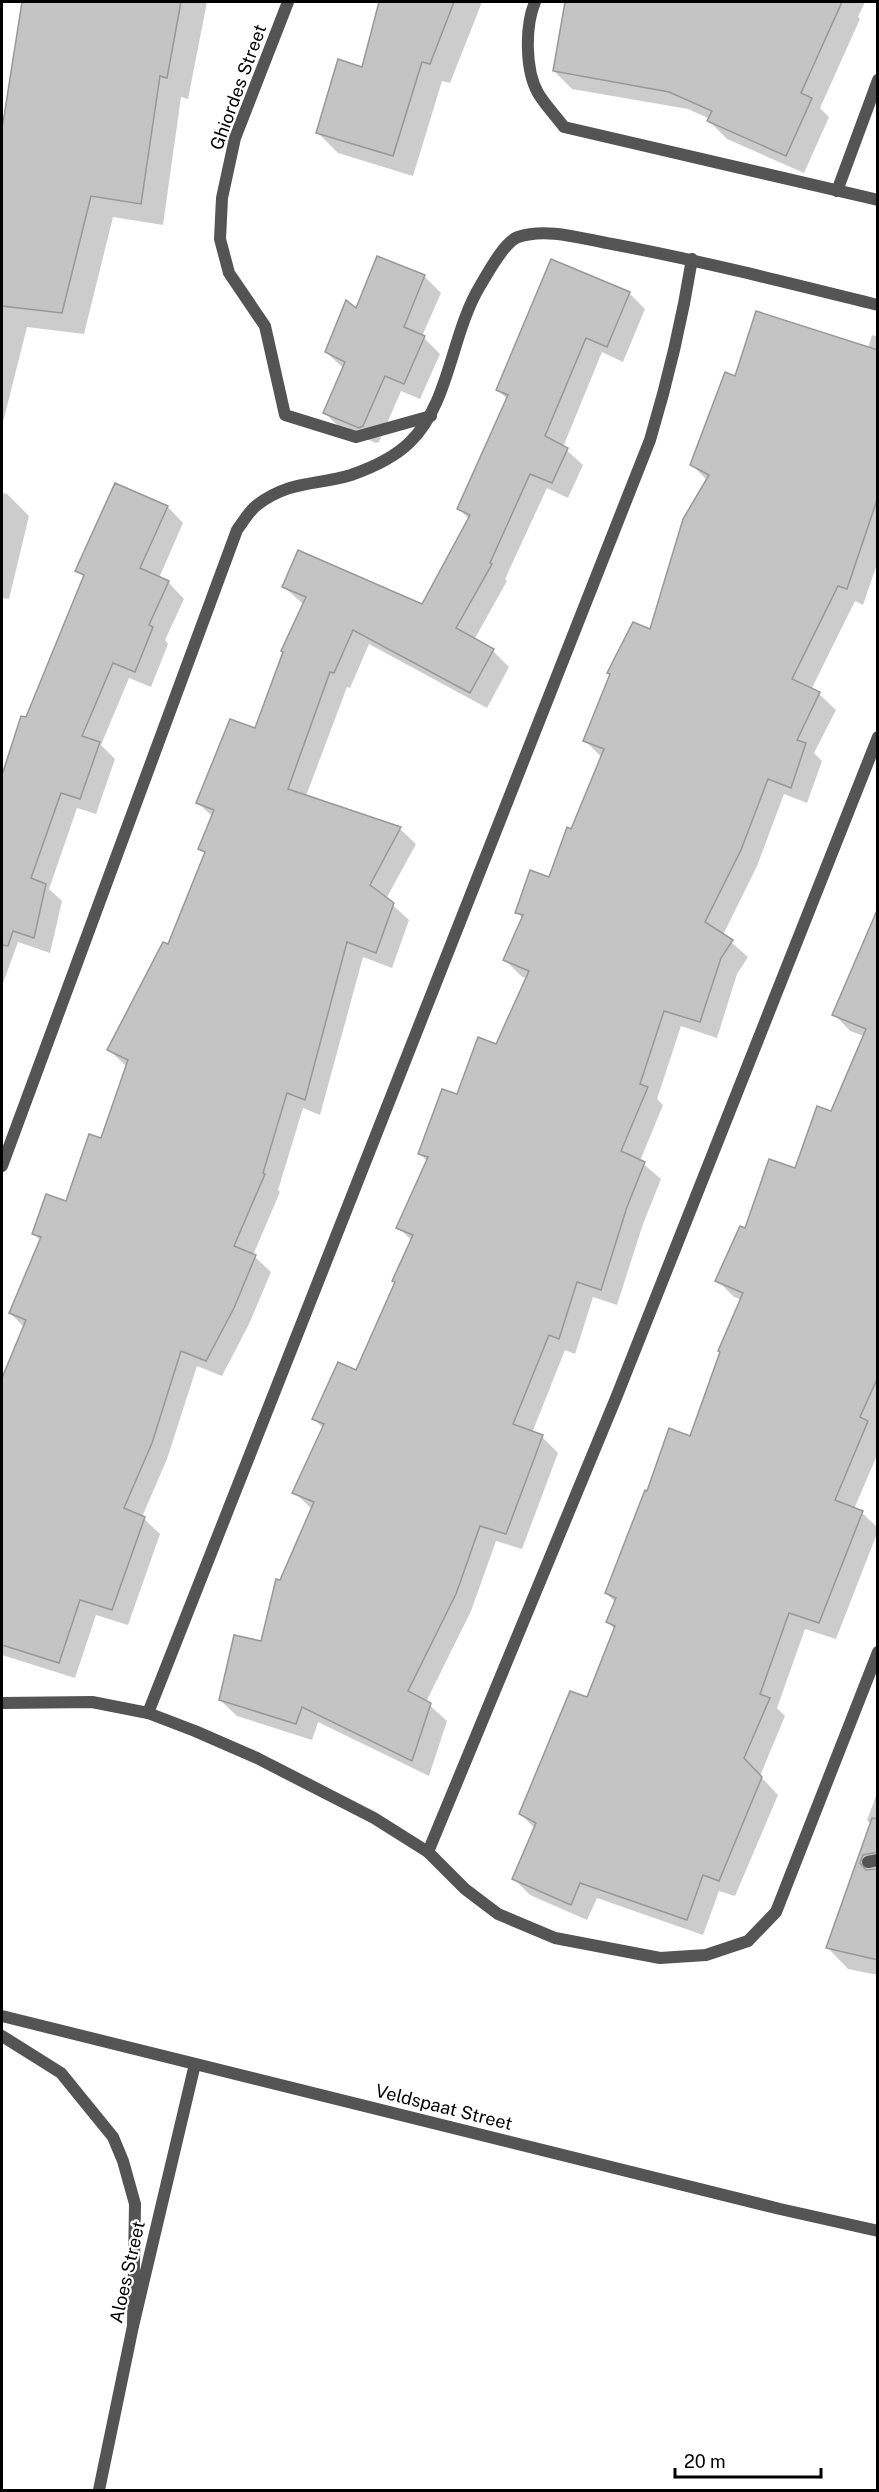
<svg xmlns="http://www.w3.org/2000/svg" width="879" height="2492" font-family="'Public Sans',sans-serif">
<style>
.shadow{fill:#0003}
.building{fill:#c4c4c4;stroke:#989898;stroke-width:1.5}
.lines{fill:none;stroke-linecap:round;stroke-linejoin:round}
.minor{stroke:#545454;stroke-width:12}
.tertiary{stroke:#545454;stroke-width:12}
.labels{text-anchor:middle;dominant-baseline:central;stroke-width:4.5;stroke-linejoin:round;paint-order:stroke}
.street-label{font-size:18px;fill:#000;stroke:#fff}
</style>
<rect width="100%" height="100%" fill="#fff"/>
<g class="shadow">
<path d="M24,2h183l-19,97 -7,-2 -18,128 -50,-8 -29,117 -57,-7 -25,99v-288z"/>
<path d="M380,2h102l-32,81 -8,-2 -29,95 -75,-23 -20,-20 45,-65z"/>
<path d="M572,2h293l-7,15 2,2 -40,89 9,9 -25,56 -77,-34 -18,-18 1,-2 -22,-10 -116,-20 -18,-18z"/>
<path d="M378,258l47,19 16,16 -19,43 18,18 -20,45 -19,-8 -22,51 -3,1 -35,-14 -16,-16 19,-44 -18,-17 30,-41z"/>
<path d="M629,293l16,16 -22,53 -21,-10 -39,95 20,18 -15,33 -21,-10 -42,91 2,2 -33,59 19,11 16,16 -22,41 -118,-64 -19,44 -3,-1 -41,109 94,33 16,15 -30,55 23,21 -17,48 -29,-11 -43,158 -17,-7 -25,82 2,2 -27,63 18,17 -22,52 -27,52 -25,-10 -30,93 -25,58 18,17 -32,91 -32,-10 -21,63 -73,-23v-276l22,-52 -14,-14 31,-72 -7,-7 32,-31 36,-63 25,-73 -19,-18 61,-103 37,-92 -6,-5 13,-32 -15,-14 58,-73 48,-125 -20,-18 139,19 47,-86 -11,-11 49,-109 -10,-10z"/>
<path d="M872,335l6,2v224l-15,44 -8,-4 -44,89 8,4 17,16 -22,43 8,8 -15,42 -23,-9 -27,72 -34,69 25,22 -11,17 -20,64 -36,-12 -24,73 6,6 -23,56 21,18 -18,45 -26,81 -24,-8 -18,57 -10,-4 -33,83 10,4 16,16 -36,96 -26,-8 -25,70 -45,91 21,19 -18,55 -111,-54 -6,18 -75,-24 -17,-16 42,-57 19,-62 31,-72 -18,-17 29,-64 -9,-9 43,-47 40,-89 15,-42 -14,-14 30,-65 -9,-9 39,-57 39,-51 30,-66 -6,-3 -16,-16 18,-42 -6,-6 33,-34 52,-120 -17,-18 66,-109 57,-150 -16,-16 44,-88 132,-29z"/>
<path d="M116,485l52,22 15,16 -24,55 10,5 15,16 -19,41 3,4 -17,43 -22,-9 -28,67 14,14 -19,55 -19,-6 -28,81 13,12 -12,52 -32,-11 -16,44v-206l20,-62 5,1 58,-141 -8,-8z"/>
<path d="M2,493l5,1 22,22 -20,83 -7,-1z"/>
<path d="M860,950l18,5v498l-24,56 8,4 16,15v3l-42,108 -31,-10 -28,79 8,8 -25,60 18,19 -43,101 -16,-5 -16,44 -106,-37 -10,22 -57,-25 -16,-16 21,-50 -14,-15 66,-115 28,-69 -7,-8 7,-20 -9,-9 41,-100 44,-56 51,-137 -8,-3 -17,-17 28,-50 51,-60 36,-57 32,-77 -14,-5 -16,-17z"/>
<path d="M878,1791v184l-30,-6 -20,-21 43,-124 -4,-4z"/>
</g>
<g class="building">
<path d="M22,2h159l-14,76 -7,-2 -19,128 -50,-8 -29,117 -60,-7v-177z"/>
<path d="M379,2h75l-24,62 -8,-2 -29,94 -77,-23 22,-74 24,8z"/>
<path d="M565,2h277l-41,91 11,5 -26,58 -79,-35 5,-10 -43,-19 -116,-21z"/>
<path d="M377,256l48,19 -21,52 21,9 -21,48 -19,-8 -22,50 -4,2 -36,-15 22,-51 -20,-10 21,-52 10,8z"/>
<path d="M551,259l79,33 -23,55 -21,-9 -41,98 23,12 -16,35 -22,-9 -40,89 2,1 -36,64 38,21 -24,44 -117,-63 -19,43 -4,-1 -42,117 113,38 -31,58 24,18 -18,50 -29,-11 -42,158 -18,-7 -24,80 2,1 -31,72 22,9 -22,53 -28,53 -25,-10 -29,92 -28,65 21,9 -33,93 -32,-10 -21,63 -57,-18v-267l24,-58 -17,-7 32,-76 -9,-3 14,-40 20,7 23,-67 12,4 27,-78 -21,-10 56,-108 5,2 37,-92 -7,-3 16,-39 -18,-7 34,-84 25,9 28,-76 -2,-1 25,-54 -24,-10 16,-37 124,54 48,-89 -13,-6 51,-114 -12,-5z"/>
<path d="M756,311l122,39v147l-31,92 -9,-3 -46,93 28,13 -23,48 9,3 -15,45 -23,-9 -27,71 -36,72 28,18 -12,18 -21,64 -36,-11 -24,73 8,3 -27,64 24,11 -18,45 -26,83 -24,-8 -18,57 -10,-4 -36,89 30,11 -37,99 -26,-8 -24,68 -48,97 23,12 -19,58 -110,-54 -6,17 -77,-24 15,-65 27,6 15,-62 4,1 34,-78 -22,-9 32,-69 -12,-5 26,-57 18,8 39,-88 -3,-1 21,-46 -17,-7 32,-71 -10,-3 24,-65 15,5 21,-57 18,7 33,-73 -26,-11 20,-45 -8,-2 15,-43 19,7 18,-50 4,2 33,-80 -21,-8 27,-67 -3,-1 26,-51 17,7 33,-110 26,-44 -19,-10 35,-93 10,4z"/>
<path d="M115,483l53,23 -28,62 29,13 -20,44 4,2 -18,45 -22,-9 -31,73 18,6 -20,57 -19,-6 -30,85 15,6 -12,54 -21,-7 -5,15 -6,-1v-170l19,-59 5,1 58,-142 -9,-4z"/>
<path d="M878,908v469l-18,40 8,4 -33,79 28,11 -44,112 -30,-10 -29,81 10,4 -26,60 18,19 -43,104 -16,-6 -16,45 -107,-37 -9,22 -59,-26 24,-56 -17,-9 51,-123 17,6 28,-71 -9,-4 10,-24 -11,-5 40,-103 2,1 22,-63 21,8 30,-84 -2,-1 25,-58 -28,-12 25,-55 5,2 24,-69 26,9 22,-62 14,5 35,-82 -34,-14z"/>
<path d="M872,1818l6,1v33l-15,3 -3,8 6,7 12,-1v91l-52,-12z"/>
</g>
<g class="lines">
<g class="minor">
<path d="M288,2l-53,136 -13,60 -2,41 9,34 36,53 20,89 71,22 75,-21"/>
<path d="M535,2c-10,24 -10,68 3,91 7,12 18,23 26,34l314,73"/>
<path d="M837,191l41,-111"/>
<path d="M2,1166l235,-636c6,-8 12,-19 20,-25 33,-25 58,-19 94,-30 20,-7 44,-18 59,-33 40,-39 41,-108 70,-156 8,-13 24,-44 38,-49 29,-10 65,2 94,7 90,17 177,39 266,61"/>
<path d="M2,1703l90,-1 56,11 47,18 62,27 117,60 54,34 37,37 33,25 57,24 105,20 46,-3 42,-14 28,-29 102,-260"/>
<path d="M148,1713l502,-1273c18,-60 32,-119 42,-181"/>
<path d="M428,1852l188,-454 262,-661"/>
<path d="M868,1862l10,-2"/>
<path d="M99,2490l34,-164 62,-262"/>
</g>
<g class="tertiary">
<path d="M2,2016l778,193 98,22"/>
<path d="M2,2036l59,37 52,64 10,24 12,43 -2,122"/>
</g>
</g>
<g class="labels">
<g class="street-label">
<text transform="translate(238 87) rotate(-70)">Ghiordes Street</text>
<text transform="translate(444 2107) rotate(14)">Veldspaat Street</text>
<text transform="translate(127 2272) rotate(-77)">Aloes Street</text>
</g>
</g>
<rect width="879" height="2492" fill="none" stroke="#000000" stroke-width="6"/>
<path d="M675 2468v9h146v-9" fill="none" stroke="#000000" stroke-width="3"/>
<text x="684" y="2468" font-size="18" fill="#000000" stroke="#ffffff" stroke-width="4.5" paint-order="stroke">20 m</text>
</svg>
